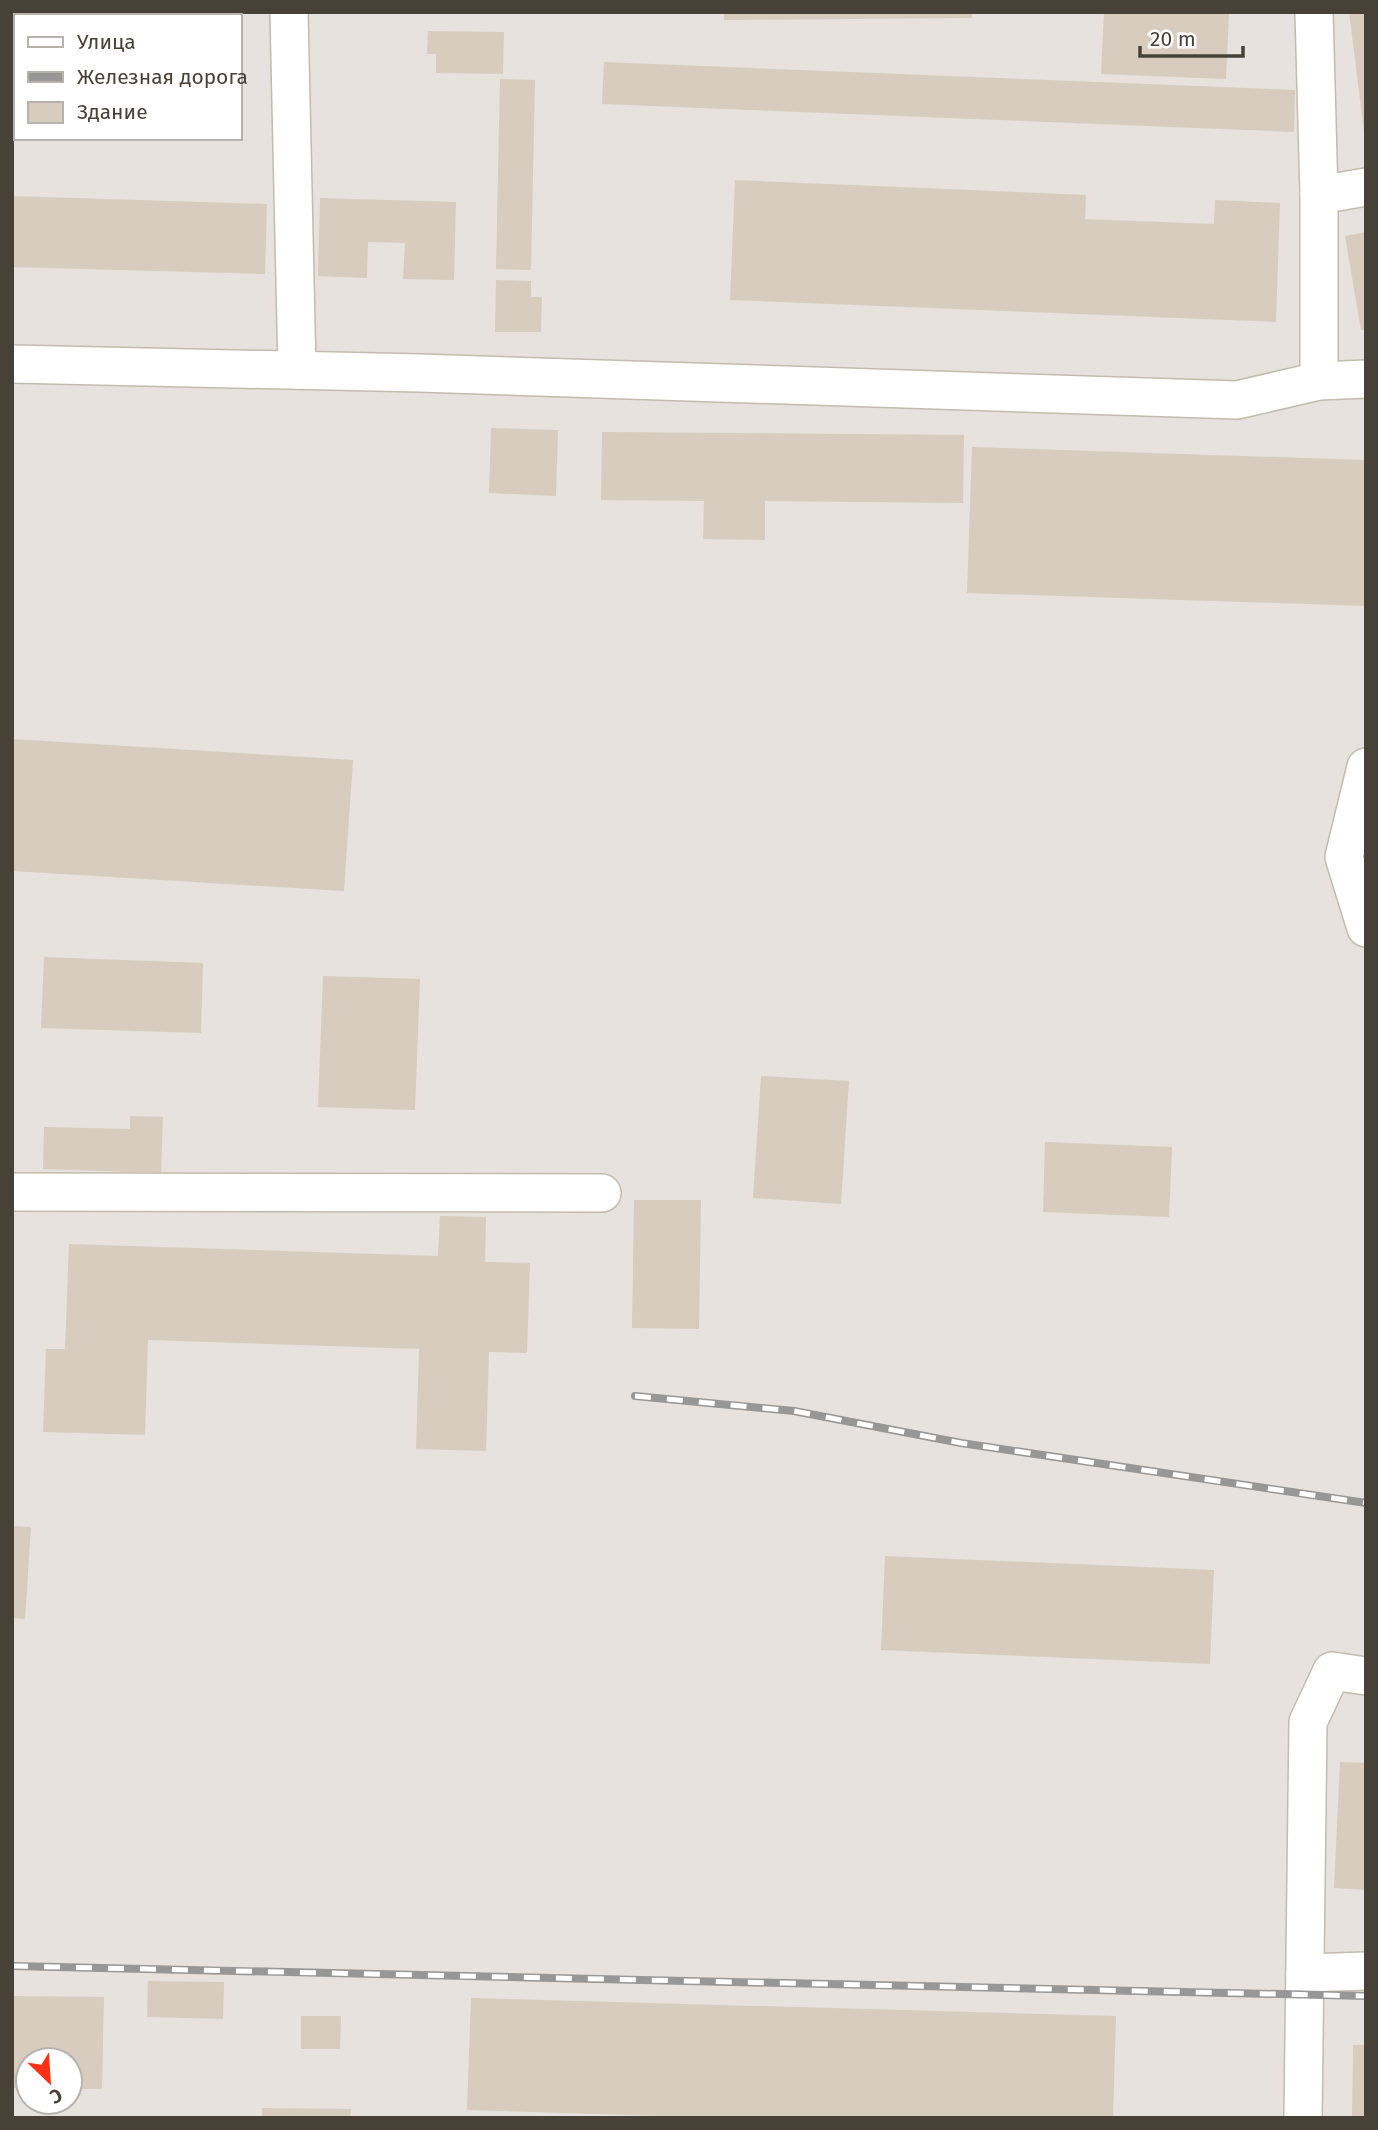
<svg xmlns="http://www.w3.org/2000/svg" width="1378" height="2130" font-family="'Fira Sans',sans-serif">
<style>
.industrial{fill:#e7e2dd;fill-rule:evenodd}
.building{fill:#d7ccbd}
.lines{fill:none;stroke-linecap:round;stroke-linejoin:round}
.minor-casing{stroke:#c3bbad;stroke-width:40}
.minor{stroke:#fff;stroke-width:37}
.rail-casing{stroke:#979797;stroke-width:8}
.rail{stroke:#fff;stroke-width:5;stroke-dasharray:16;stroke-linecap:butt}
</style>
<rect width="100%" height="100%" fill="#f5f0e8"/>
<path class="industrial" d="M12,12h1354v2106h-1354zM16,16h224v122h-224zM28,2060h42v42h-42z"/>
<g class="building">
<path d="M724,12h248v6l-248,2z"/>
<path d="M1104,12h125l-3,67 -125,-5z"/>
<path d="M1349,12h17v120h-2z"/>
<path d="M428,31l76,1 -1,42 -67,-1v-19h-9z"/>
<path d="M604,62l691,28 -1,42 -692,-28z"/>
<path d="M500,79l35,1 -4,190 -35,-1z"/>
<path d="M735,180l351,15 -1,24 129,5 1,-24 65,3 -4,119 -546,-22z"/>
<path d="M12,196l255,8 -2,70 -253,-7z"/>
<path d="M320,198l136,4 -2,78 -51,-1 2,-36 -37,-1 -1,36 -49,-2z"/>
<path d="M1366,232v98h-5l-16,-94z"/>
<path d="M496,280l35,1v16h11l-1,35h-46z"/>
<path d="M491,428l67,2 -2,66 -67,-3z"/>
<path d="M602,432l362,3 -1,68 -198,-2v39l-62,-1 1,-38 -103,-1z"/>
<path d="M972,447l394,13v146l-399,-13z"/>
<path d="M12,739l341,21 -9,131 -332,-20z"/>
<path d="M44,957l159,6 -2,70 -160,-5z"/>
<path d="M323,976l97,3 -5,131 -97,-3z"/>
<path d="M761,1076l88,5 -8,123 -88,-6z"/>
<path d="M130,1116l33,1 -2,56 -118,-4 1,-42 86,2z"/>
<path d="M1045,1142l127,5 -3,70 -126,-5z"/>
<path d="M634,1200h67l-2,129 -67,-1z"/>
<path d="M440,1216l46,1 -1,45 45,1 -3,90 -38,-1 -3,99 -70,-2 3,-100 -271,-9 -3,95 -102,-3 3,-83h19l4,-105 369,12z"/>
<path d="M12,1526l19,1 -6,92 -13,-1z"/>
<path d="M885,1556l329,14 -4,94 -329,-14z"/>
<path d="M1340,1762l26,1v127l-32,-2z"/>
<path d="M148,1981l76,1 -1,37 -76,-2z"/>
<path d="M12,1996l92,1 -2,92h-32v-29h-42v28h-16z"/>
<path d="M471,1998l645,18 -3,102h-391l-255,-8z"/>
<path d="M301,2016h40l-1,33h-39z"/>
<path d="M1353,2045h13v73h-14z"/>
<path d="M262,2108l89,1 -1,9h-88z"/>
</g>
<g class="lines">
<g class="minor-casing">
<g id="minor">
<path d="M289,12l8,358"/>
<path d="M1314,12l5,183v186"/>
<path d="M1319,195l47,-8"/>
<path d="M12,364l408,9 817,27 82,-19 47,-2"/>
<path d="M1366,767l-22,90 22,71"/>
<path d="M12,1192l590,1"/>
<path d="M1305,1973l61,-2"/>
<path d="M1303,2118l5,-396 24,-51 34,5"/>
</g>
</g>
<use href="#minor" class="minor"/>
<g class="rail-casing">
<g id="rail">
<path d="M635,1396l159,15 167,32 405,60"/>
<path d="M12,1966l1354,30"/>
</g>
</g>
<use href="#rail" class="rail"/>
</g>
<rect width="1378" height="2130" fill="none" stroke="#484137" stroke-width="28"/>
<rect x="14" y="14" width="228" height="126" fill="#ffffff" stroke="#b6b3af" stroke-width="2"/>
<rect x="28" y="37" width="35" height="10" fill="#ffffff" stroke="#b6b3af" stroke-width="2"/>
<text x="77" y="49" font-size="21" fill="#484137">Улица</text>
<rect x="28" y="72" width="35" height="10" fill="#979797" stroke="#b6b3af" stroke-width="2"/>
<text x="77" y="84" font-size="21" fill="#484137">Железная дорога</text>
<rect x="28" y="102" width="35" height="21" fill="#d7ccbd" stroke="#b6b3af" stroke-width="2"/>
<text x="77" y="119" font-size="21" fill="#484137">Здание</text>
<g transform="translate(49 2081) rotate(155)"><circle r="33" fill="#ffffff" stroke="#b6b3af" stroke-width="2"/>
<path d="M0-5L12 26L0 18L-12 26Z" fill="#ff3115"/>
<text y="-10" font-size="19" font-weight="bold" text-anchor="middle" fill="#484137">С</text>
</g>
<path d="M1140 46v10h103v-10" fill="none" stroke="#484137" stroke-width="3.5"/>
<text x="1150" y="46" font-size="21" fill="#484137" stroke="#ffffff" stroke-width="5" paint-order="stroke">20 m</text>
</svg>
